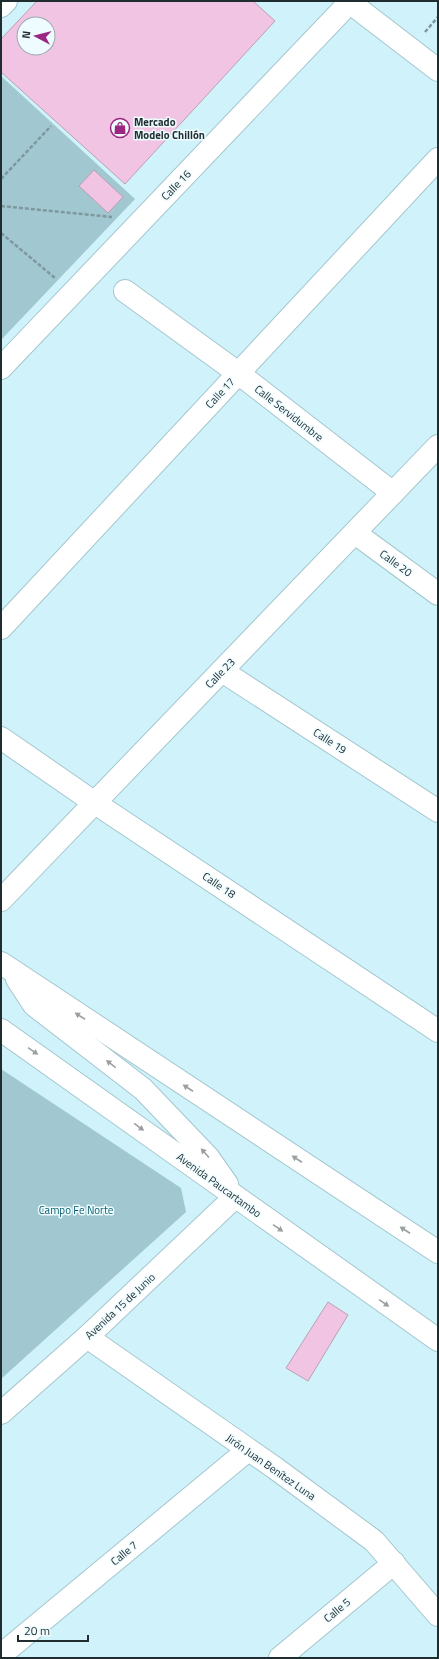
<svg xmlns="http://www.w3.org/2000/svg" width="439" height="1659" font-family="'Titillium Web',sans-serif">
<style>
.green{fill:#a1c7d1}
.building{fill:#f1c4e3;stroke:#baa1b2;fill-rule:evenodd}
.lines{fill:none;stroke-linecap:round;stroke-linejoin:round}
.minor-casing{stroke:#a4c6ce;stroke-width:24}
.major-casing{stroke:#a4c6ce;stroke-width:24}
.path{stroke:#7f989e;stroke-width:2.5;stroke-dasharray:4 2;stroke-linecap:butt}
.minor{stroke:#fff;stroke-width:22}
.major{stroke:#fff;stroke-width:22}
.oneway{fill:#9aa0a2}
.labels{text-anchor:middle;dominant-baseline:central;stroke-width:3;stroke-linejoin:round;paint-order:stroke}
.poi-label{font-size:11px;font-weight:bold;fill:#1f2c30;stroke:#eefcff;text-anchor:start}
.street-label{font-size:11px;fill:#1f2c30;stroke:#eefcff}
.park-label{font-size:11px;fill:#065d6c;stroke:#eefcff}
</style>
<rect width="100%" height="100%" fill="#d0f3fb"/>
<g class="green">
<path d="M1,76l134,123 -134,141z"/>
<path d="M1,1069l180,119 5,24 -185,167z"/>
</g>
<g class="building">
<path d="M37,1h216l22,20 -150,163 -124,-112v-33zM24,24h24v24h-24z"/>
<path d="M94,170l29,27 -15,16 -29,-27z"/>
<path d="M328,1302l20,13 -40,66 -22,-13z"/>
</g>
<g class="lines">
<g class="minor-casing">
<g id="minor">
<path d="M1,6l5,-5"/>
<path d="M125,291l113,82 155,120"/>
<path d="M1,368l350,-367"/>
<path d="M355,533l83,61"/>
<path d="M1,628l437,-469"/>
<path d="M222,671l216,140"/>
<path d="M1,738l94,65 343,228"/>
<path d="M1,900l437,-454"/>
<path d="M87,1337l188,131 99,73 64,74"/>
<path d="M1,1413l86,-76 148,-140"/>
<path d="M1,1655l247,-205"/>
<path d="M280,1658l114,-95"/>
</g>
</g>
<g class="major-casing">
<g id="major">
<path d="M348,1l90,69"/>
<path d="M1,963l437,289"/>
<path d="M17,979l17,26 109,84 65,68 19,27"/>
<path d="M1,1030l437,310"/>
</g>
</g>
<g class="path">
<path d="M425,32l13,-15"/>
<path d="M1,179l50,-53"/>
<path d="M1,206l111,11"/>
<path d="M1,233l54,45"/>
</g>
<use href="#minor" class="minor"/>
<use href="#major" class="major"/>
</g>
<defs><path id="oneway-solid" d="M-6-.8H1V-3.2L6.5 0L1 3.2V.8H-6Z"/></defs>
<g class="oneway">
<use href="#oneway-solid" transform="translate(80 1016) rotate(-147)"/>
<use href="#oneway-solid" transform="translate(33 1051) rotate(34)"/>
<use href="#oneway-solid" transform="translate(111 1064) rotate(-142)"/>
<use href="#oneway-solid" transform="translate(188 1088) rotate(-147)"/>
<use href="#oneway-solid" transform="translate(139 1127) rotate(36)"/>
<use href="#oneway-solid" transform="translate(205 1153) rotate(-132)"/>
<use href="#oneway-solid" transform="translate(297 1159) rotate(-147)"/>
<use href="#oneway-solid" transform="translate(278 1228) rotate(35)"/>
<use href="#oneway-solid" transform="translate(405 1230) rotate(-147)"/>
<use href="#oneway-solid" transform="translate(384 1303) rotate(35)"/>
</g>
<defs>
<g id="shop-ring" transform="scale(1)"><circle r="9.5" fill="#eefcff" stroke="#9c2783" stroke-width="1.5"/><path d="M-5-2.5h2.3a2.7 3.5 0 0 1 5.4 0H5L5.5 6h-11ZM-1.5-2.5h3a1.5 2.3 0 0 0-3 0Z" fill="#9c2783"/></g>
</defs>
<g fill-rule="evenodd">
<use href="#shop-ring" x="120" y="128"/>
</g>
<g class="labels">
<g class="poi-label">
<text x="134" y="122">Mercado<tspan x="134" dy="13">Modelo Chillón</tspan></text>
</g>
<g class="street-label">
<text transform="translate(176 185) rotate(-46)">Calle 16</text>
<text transform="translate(220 393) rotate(-47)">Calle 17</text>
<text transform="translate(289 413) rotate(38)">Calle Servidumbre</text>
<text transform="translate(396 563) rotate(36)">Calle 20</text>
<text transform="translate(220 673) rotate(-46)">Calle 23</text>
<text transform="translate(330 741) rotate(33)">Calle 19</text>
<text transform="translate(219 885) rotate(34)">Calle 18</text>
<text transform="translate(219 1185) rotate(36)">Avenida Paucartambo</text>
<text transform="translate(120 1306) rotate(-43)">Avenida 15 de Junio</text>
<text transform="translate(271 1467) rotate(35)">Jirón Juan Benítez Luna</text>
<text transform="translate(124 1553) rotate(-40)">Calle 7</text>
<text transform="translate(337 1610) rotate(-40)">Calle 5</text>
</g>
<g class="park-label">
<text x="76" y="1210">Campo Fe Norte</text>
</g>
</g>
<rect width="439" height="1659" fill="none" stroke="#1f2c30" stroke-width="4"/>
<g transform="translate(36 36) rotate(277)"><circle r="19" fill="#eefcff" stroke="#9ba9ac"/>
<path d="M0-3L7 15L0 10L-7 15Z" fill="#9c2783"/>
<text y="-6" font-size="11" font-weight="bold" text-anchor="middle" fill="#1f2c30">N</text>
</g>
<path d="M18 1635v6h70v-6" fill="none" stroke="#1f2c30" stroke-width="2"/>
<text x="24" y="1635" font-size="12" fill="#1f2c30" stroke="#eefcff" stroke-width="3" paint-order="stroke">20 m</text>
</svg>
